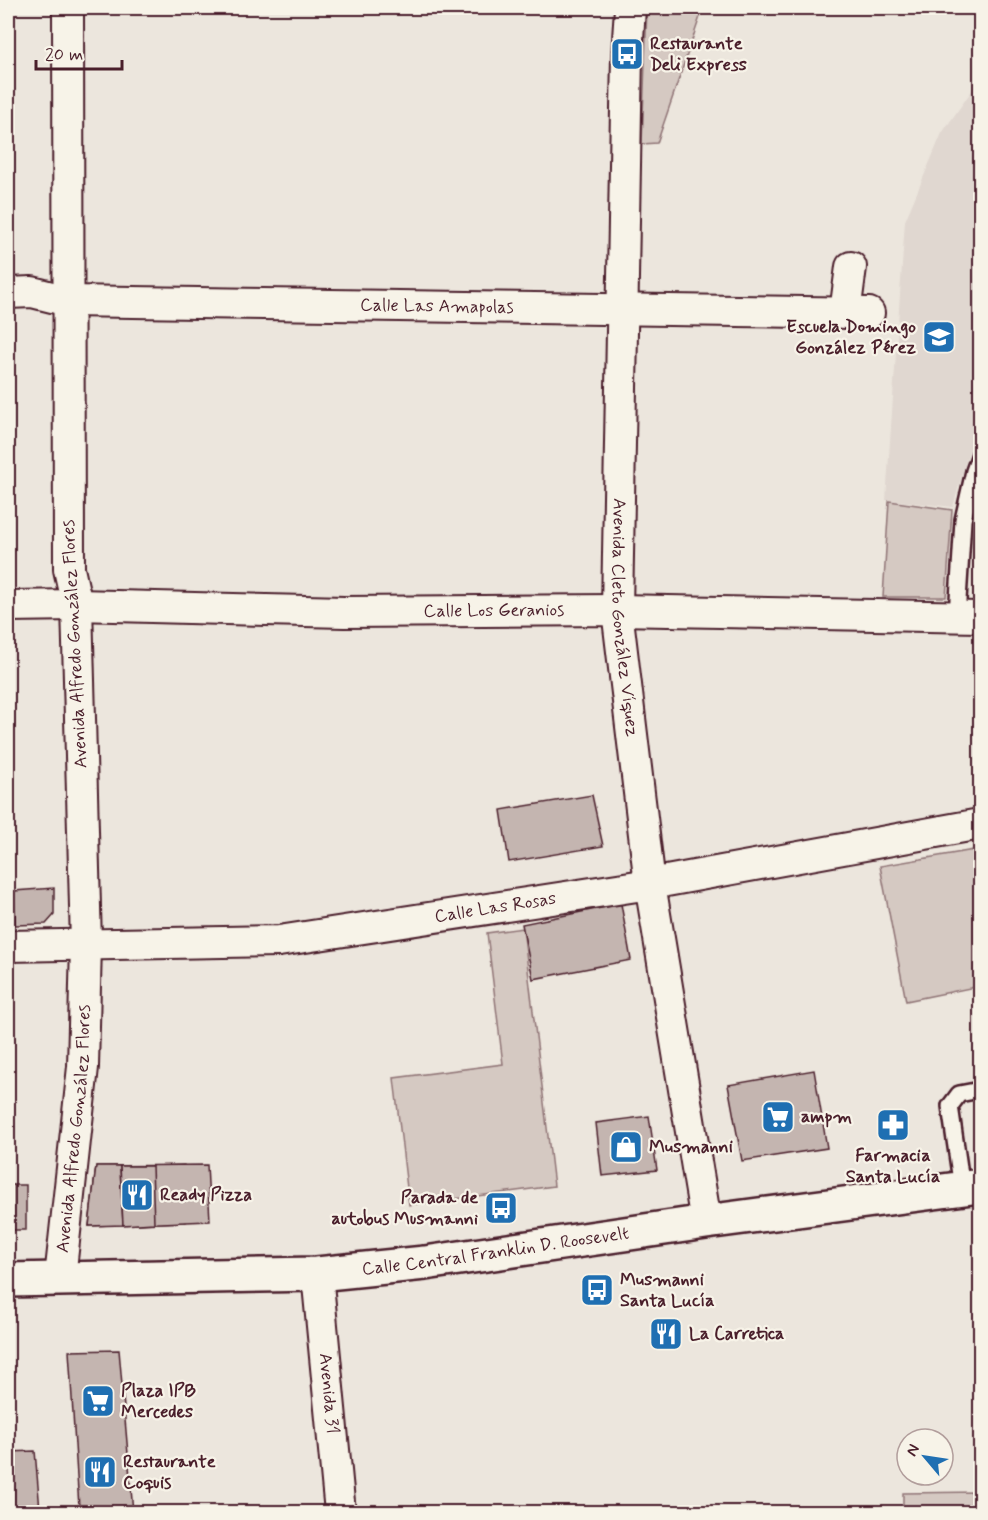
<svg xmlns="http://www.w3.org/2000/svg" width="988" height="1520" font-family="Mynerve,sans-serif">
<style>
.built{fill:#e0d7d0}
.green{fill:#d5c9c2;stroke:#907476;stroke-width:1.5}
.building{fill:#c4b5b0;stroke:#4a1f2b;stroke-width:1.5}
.lines{fill:none;stroke-linecap:round;stroke-linejoin:round}
.lane-casing{stroke:#4a1f2b;stroke-width:20}
.street-casing{stroke:#4a1f2b;stroke-width:34}
.secondary-casing{stroke:#4a1f2b;stroke-width:38}
.lane{stroke:#f7f3e8;stroke-width:15}
.street{stroke:#f7f3e8;stroke-width:30}
.secondary{stroke:#f7f3e8;stroke-width:33}
.labels{text-anchor:middle;dominant-baseline:central;stroke-width:4.5;stroke-linejoin:round;paint-order:stroke}
.poi-label{font-size:18px;font-weight:bold;fill:#4a1f2b;stroke:#f7f3e8;text-anchor:start}
.street-label{font-size:18px;fill:#4a1f2b;stroke:#f7f3e8}
</style>
<rect width="100%" height="100%" fill="#ece6dd"/>
<filter id="ink" filterUnits="userSpaceOnUse"><feTurbulence type="fractalNoise" baseFrequency=".0167" numOctaves="2"/><feDisplacementMap in="SourceGraphic" scale="12" xChannelSelector="R" yChannelSelector="G"/><feConvolveMatrix kernelMatrix="1 2 1 2 8 2 1 2 1" color-interpolation-filters="sRGB"/></filter>
<g filter="url(#ink)">
<path class="built" d="M980,79v348l-14,34 -13,46 -67,-7 19,-279 37,-88z"/>
<g class="green">
<path d="M647,8h56l-46,135 -15,1z"/>
<path d="M889,501l63,9 -6,87h-63z"/>
<path d="M980,849v137l-74,15 -26,-135z"/>
<path d="M523,928l31,258 -145,19 -15,-127 109,-14 -16,-131z"/>
<path d="M980,1492v20h-77v-19z"/>
</g>
<g class="building">
<path d="M592,795l11,51 -94,16 -8,-52z"/>
<path d="M54,888v27l-8,9 -31,1 -1,-34z"/>
<path d="M621,904l10,56 -98,19 -11,-55z"/>
<path d="M814,1070l13,78 -85,13 -14,-76z"/>
<path d="M649,1116l8,54 -55,6 -6,-53z"/>
<path d="M184,1165l2,57 -32,1 -2,-57z"/>
<path d="M207,1165l3,56 -121,5 7,-60z"/>
<path d="M96,1166h24l3,59 -34,1z"/>
<path d="M120,1166h32l2,57 -31,2z"/>
<rect x="8" y="1185" width="18" height="45"/>
<path d="M119,1350l14,162h-125v-60l27,-1 5,59 39,-3 -10,-156z"/>
</g>
<g class="lines">
<g class="lane-casing">
<g id="lane">
<path d="M957,616l6,-96 11,-49 6,-17"/>
<path d="M962,1188l-12,-82 9,-12 21,-4"/>
</g>
</g>
<g class="street-casing">
<g id="street">
<path id="s1" d="M630,8l-3,46 -10,556 33,274 56,338"/>
<path id="s2" d="M8,293l24,-1 36,9 801,12"/>
<path d="M845,313l6,-46"/>
<path id="s3" d="M8,606l69,-1 267,7 273,-2 363,7"/>
<path id="s4" d="M8,946l271,-5 371,-57 330,-60"/>
<path id="s5" d="M317,1274l23,238"/>
<path id="s6" d="M60,1278l23,-211 3,-123 -9,-339 -8,-36 -1,-561"/>
</g>
</g>
<g class="secondary-casing">
<g id="secondary">
<path id="s7" d="M8,1280l309,-6 108,-11 281,-41 274,-36"/>
</g>
</g>
<use href="#lane" class="lane"/>
<use href="#street" class="street"/>
<use href="#secondary" class="secondary"/>
</g>
</g>
<defs>
<g id="bus-square" transform="scale(1.725)"><rect x="-9" y="-9" width="18" height="18" rx="4" fill="#1f6fb2" stroke="#f7f3e8"/><path d="M-5-6H5V4H4V6H2V4H-2V6H-4V4H-5ZM-3.5-4V0h7V-4ZM-3.5 1.2v1.5H-2V1.2ZM2 1.2v1.5H3.5V1.2Z" fill="#fff"/></g>
<g id="school-square" transform="scale(1.725)"><rect x="-9" y="-9" width="18" height="18" rx="4" fill="#1f6fb2" stroke="#f7f3e8"/><path d="M0-5L7-2L0 1L-7-2ZM-4 1L0 2.5L4 1V4Q0 6-4 4Z" fill="#fff"/></g>
<g id="supermarket-square" transform="scale(1.725)"><rect x="-9" y="-9" width="18" height="18" rx="4" fill="#1f6fb2" stroke="#f7f3e8"/><path d="M-6-5.5h2.5l.6 2H6L4.5 2H-2.5L-4.4-4H-6ZM-1.5 3.2a1.3 1.3 0 1 0 .1 0ZM3 3.2a1.3 1.3 0 1 0 .1 0Z" fill="#fff"/></g>
<g id="pharmacy-square" transform="scale(1.725)"><rect x="-9" y="-9" width="18" height="18" rx="4" fill="#1f6fb2" stroke="#f7f3e8"/><path d="M-2-6h4v4h4v4h-4v4h-4v-4h-4v-4h4Z" fill="#fff"/></g>
<g id="shop-square" transform="scale(1.725)"><rect x="-9" y="-9" width="18" height="18" rx="4" fill="#1f6fb2" stroke="#f7f3e8"/><path d="M-5-2.5h2.3a2.7 3.5 0 0 1 5.4 0H5L5.5 6h-11ZM-1.5-2.5h3a1.5 2.3 0 0 0-3 0Z" fill="#fff"/></g>
<g id="restaurant-square" transform="scale(1.725)"><rect x="-9" y="-9" width="18" height="18" rx="4" fill="#1f6fb2" stroke="#f7f3e8"/><path d="M-5-6h1v4h1v-4h1v4h1v-4h1v5L-1.5 .5V6h-2V.5L-5-1ZM5-6V6H3V1.5H1.5Q1.5-4 5-6Z" fill="#fff"/></g>
</defs>
<g fill-rule="evenodd">
<use href="#bus-square" x="627" y="54"/>
<use href="#school-square" x="939" y="337"/>
<use href="#supermarket-square" x="778" y="1117"/>
<use href="#pharmacy-square" x="893" y="1125"/>
<use href="#shop-square" x="626" y="1147"/>
<use href="#restaurant-square" x="137" y="1195"/>
<use href="#bus-square" x="501" y="1208"/>
<use href="#bus-square" x="597" y="1290"/>
<use href="#restaurant-square" x="666" y="1334"/>
<use href="#supermarket-square" x="98" y="1401"/>
<use href="#restaurant-square" x="100" y="1472"/>
</g>
<g class="labels">
<g class="poi-label">
<text x="650" y="44">Restaurante<tspan x="650" dy="21">Deli Express</tspan></text>
<text x="916" y="327" text-anchor="end">Escuela Domingo<tspan x="916" dy="21">González Pérez</tspan></text>
<text x="801" y="1117">ampm</text>
<text x="649" y="1147">Musmanni</text>
<text x="893" y="1156" text-anchor="middle">Farmacia<tspan x="893" dy="21">Santa Lucía</tspan></text>
<text x="160" y="1195">Ready Pizza</text>
<text x="478" y="1198" text-anchor="end">Parada de<tspan x="478" dy="21">autobus Musmanni</tspan></text>
<text x="620" y="1280">Musmanni<tspan x="620" dy="21">Santa Lucía</tspan></text>
<text x="689" y="1334">La Carretica</text>
<text x="121" y="1391">Plaza IPB<tspan x="121" dy="21">Mercedes</tspan></text>
<text x="123" y="1462">Restaurante<tspan x="123" dy="21">Coquis</tspan></text>
</g>
<g class="street-label">
<text stroke="none"><textPath href="#s2" startOffset="430">Calle Las Amapolas</textPath></text>
<text stroke="none"><textPath href="#s3" startOffset="486">Calle Los Geranios</textPath></text>
<text stroke="none"><textPath href="#s1" startOffset="610">Avenida Cleto González Víquez</textPath></text>
<text transform="translate(75 644) rotate(-93)">Avenida Alfredo González Flores</text>
<text stroke="none"><textPath href="#s4" startOffset="490">Calle Las Rosas</textPath></text>
<text stroke="none"><textPath href="#s6" startOffset="150">Avenida Alfredo González Flores</textPath></text>
<text stroke="none"><textPath href="#s7" startOffset="489">Calle Central Franklin D. Roosevelt</textPath></text>
<text stroke="none"><textPath href="#s5" startOffset="120">Avenida 31</textPath></text>
</g>
</g>
<rect width="988" height="1520" fill="none" stroke="#f7f3e8" stroke-width="30"/>
<rect x="15" y="15" width="958" height="1490" fill="none" stroke="#4a1f2b" stroke-width="2" filter="url(#ink)"/>
<g transform="translate(925 1457) rotate(299)"><circle r="28" fill="#f7f3e8" stroke="#b29e9c" stroke-width="1.5"/>
<path d="M0-4.5L10 22L0 15L-10 22Z" fill="#1f6fb2"/>
<text y="-9" font-size="16" font-weight="bold" text-anchor="middle" fill="#4a1f2b">N</text>
</g>
<path d="M36 60v9h86v-9" fill="none" stroke="#4a1f2b" stroke-width="3"/>
<text x="45" y="60" font-size="18" fill="#4a1f2b" stroke="#f7f3e8" stroke-width="4.5" paint-order="stroke">20 m</text>
</svg>
